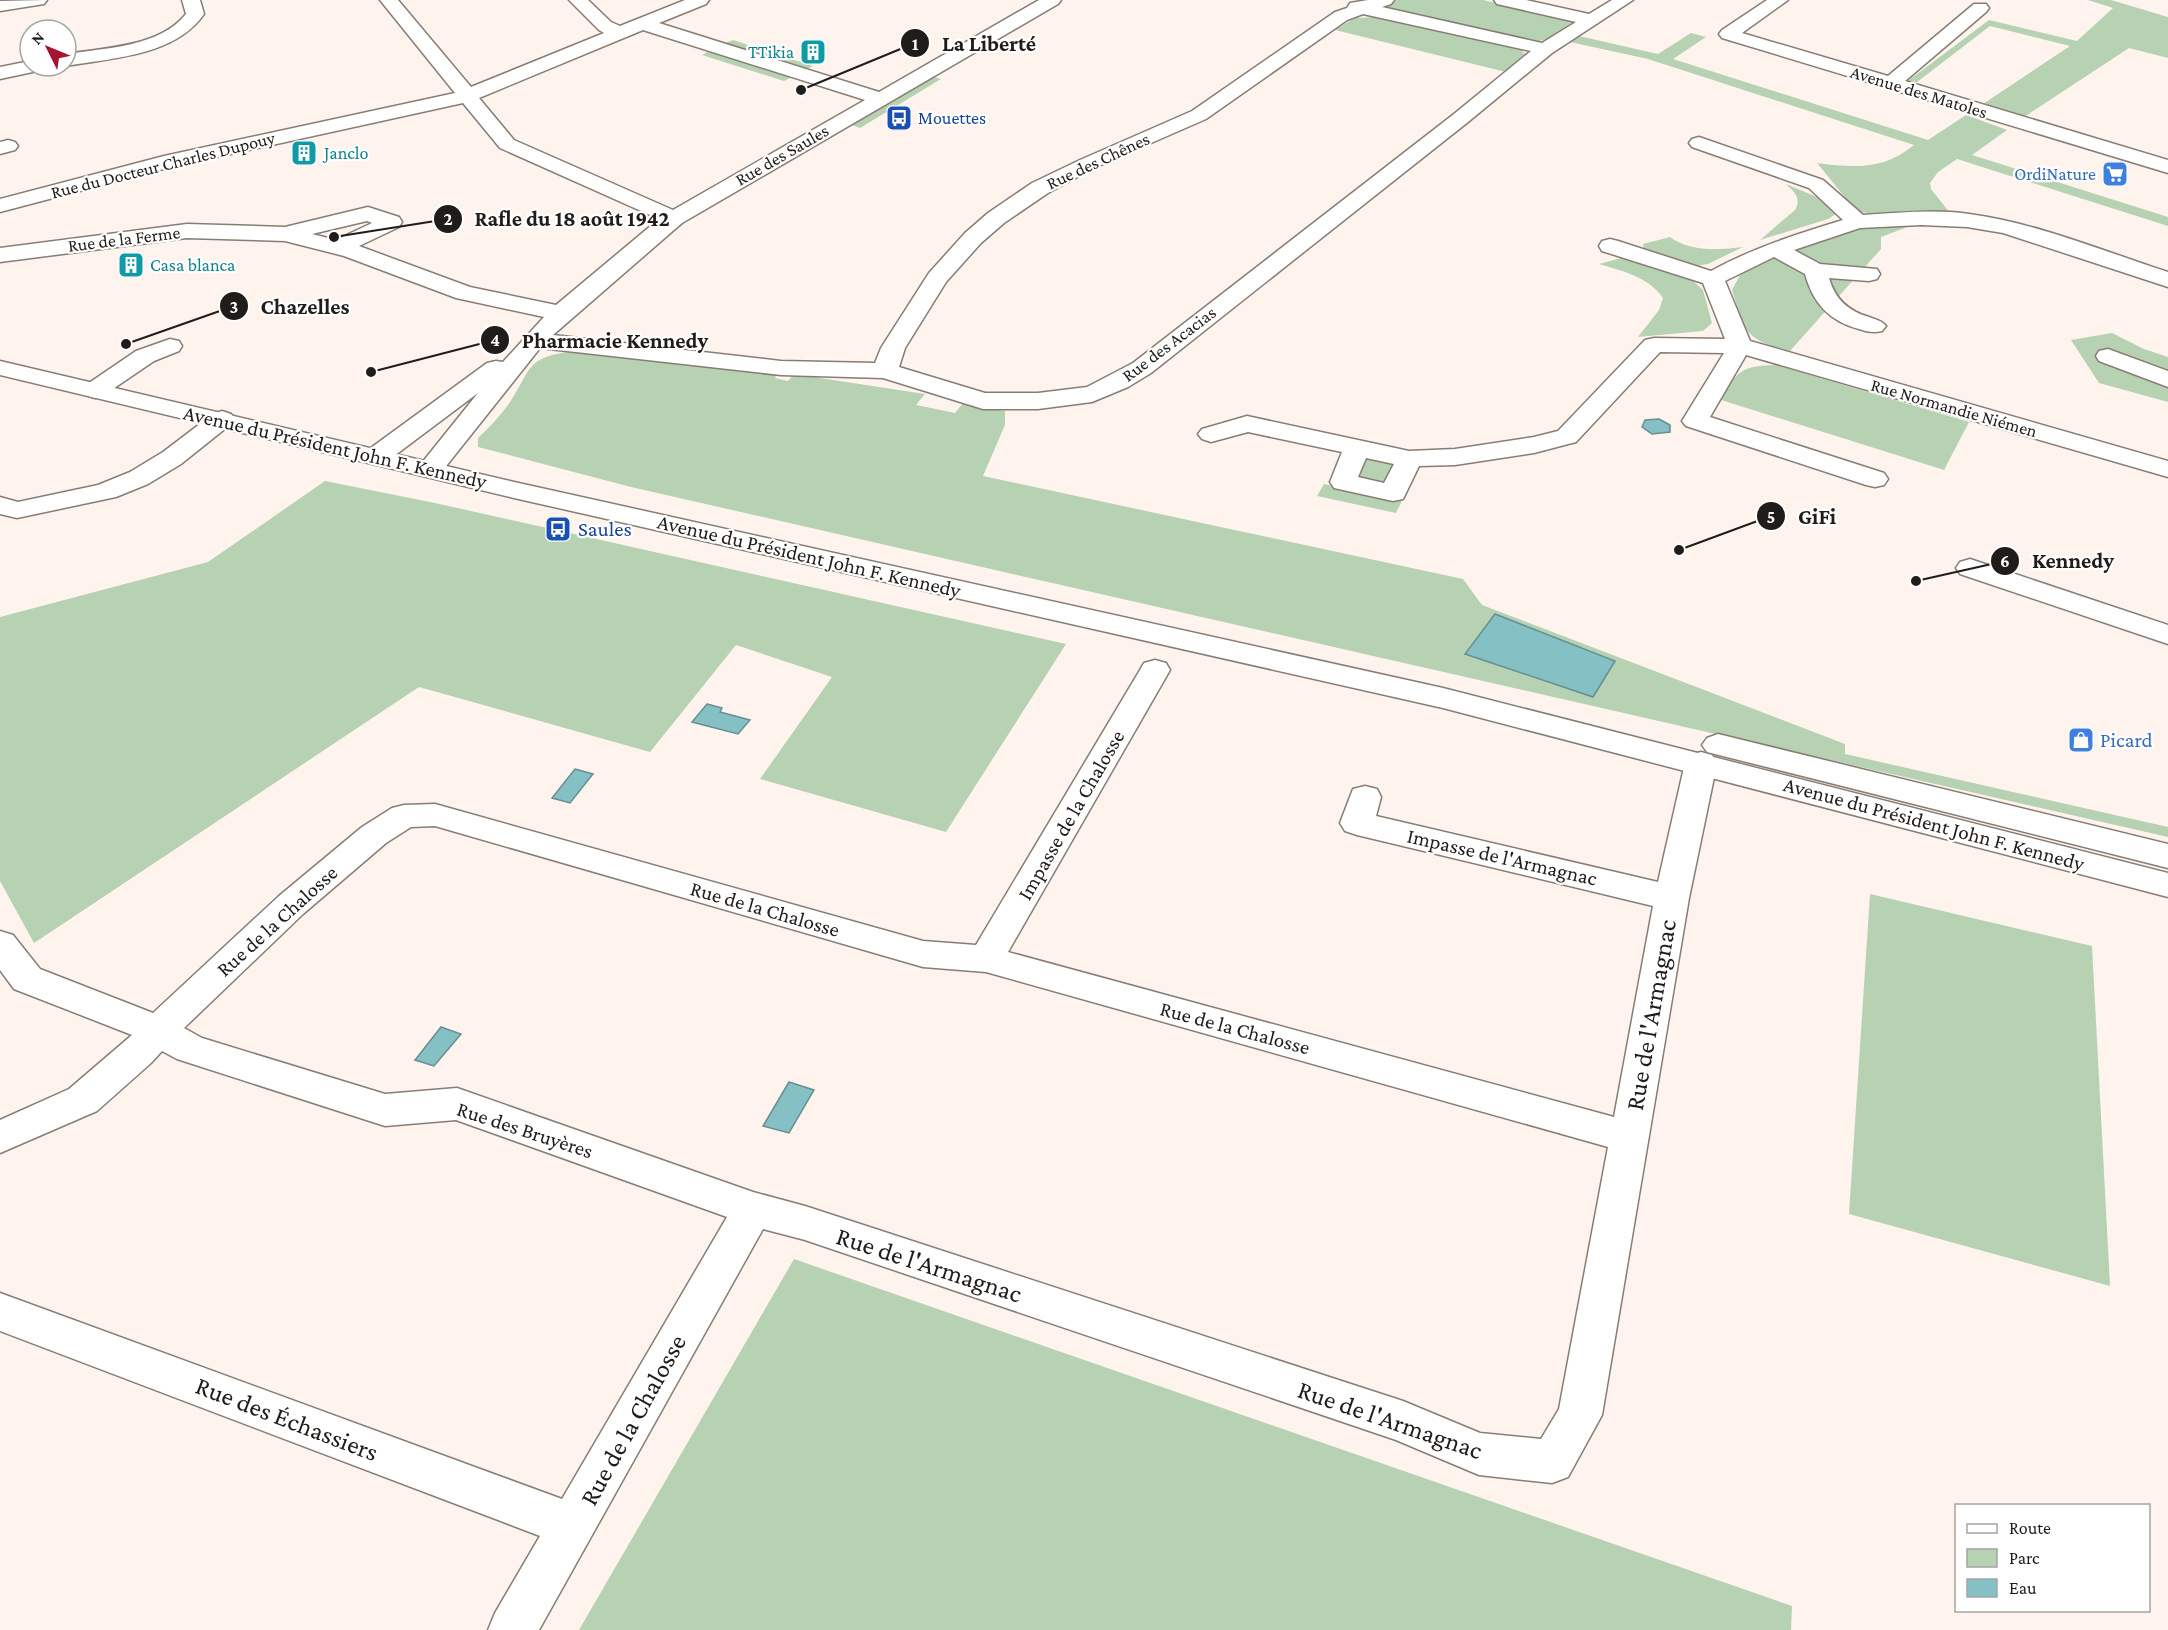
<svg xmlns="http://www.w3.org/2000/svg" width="2168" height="1630" font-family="'Crimson Pro',serif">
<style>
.green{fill:#b7d2b3}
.water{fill:#84c0c4;stroke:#668f91;stroke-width:1.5}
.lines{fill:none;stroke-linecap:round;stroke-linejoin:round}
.minor-casing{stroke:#877d74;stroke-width:3}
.major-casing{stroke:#877d74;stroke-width:3}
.minor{fill:#fff;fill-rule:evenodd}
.major{fill:#fff;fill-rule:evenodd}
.labels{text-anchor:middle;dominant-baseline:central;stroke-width:4.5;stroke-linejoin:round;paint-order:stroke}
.far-culture-label{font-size:18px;fill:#0d838f;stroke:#fff;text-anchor:start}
.far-street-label{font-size:18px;fill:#201c19;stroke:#fff}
.far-transit-label{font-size:18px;fill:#164399;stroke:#fff;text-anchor:start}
.far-shop-label{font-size:18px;fill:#366cbe;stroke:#fff;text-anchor:end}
.street-label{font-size:21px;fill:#201c19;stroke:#fff}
.transit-label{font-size:21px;fill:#164399;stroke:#fff;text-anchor:start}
.shop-label{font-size:21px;fill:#366cbe;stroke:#fff;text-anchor:start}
.near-street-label{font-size:26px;fill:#201c19;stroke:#fff}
.leader{fill:none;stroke:#201c19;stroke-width:2}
.callout-dot{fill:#201c19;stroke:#fff;stroke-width:2}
.mark-label{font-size:18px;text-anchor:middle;font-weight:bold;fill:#fff}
.callout-label{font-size:22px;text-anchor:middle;font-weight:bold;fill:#201c19;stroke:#fff;stroke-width:4.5;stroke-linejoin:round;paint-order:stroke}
</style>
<rect width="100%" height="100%" fill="#fef4ed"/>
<g class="green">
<path d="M1396,0h87l91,21 -27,18 -11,3 -148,-33 -1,-3z"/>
<path d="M2088,0h23l57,17v41l-39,-10 -105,69 -44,-11 90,-60 -80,-20 -78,60 -7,-3 84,-63 88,21 36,-33z"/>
<path d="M1376,17l144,32 7,7 -21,16 -171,-42 20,-12z"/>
<path d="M1691,33l15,4 -33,22 255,81 38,-25 41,15 -35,25 196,62v9l-211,-67 -19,13 -8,11 1,6 19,24 -37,-2 -41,3 -16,-3 -39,-48c37,5 67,7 97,-18l-266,-86 -78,-17 9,-6 79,18z"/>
<path d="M733,40l80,26 -8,4 -82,-26z"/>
<path d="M709,51l83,26 -8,4 -82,-26z"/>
<path d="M931,76l10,3 -81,49 -11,-4z"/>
<path d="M1786,184l31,13 19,17 -8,5 -68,21 35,-30c7,-12 -1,-18 -9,-26z"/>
<path d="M1901,223h29l-20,3 -29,11v12l-91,102c-46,-12 -44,-17 -58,-61l8,-15 25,-14 92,-32z"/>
<path d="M1670,237c20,15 49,13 73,10l-35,17 -12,2 -52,-15 -1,-7z"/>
<path d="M1625,257l64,20 14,13 9,33 -9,8 -65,6 21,-27 4,-12c-14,-21 -41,-27 -64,-34z"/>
<path d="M2112,333l32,16 24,8v45l-69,-19 -28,-43z"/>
<path d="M568,352l211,20 -4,6 13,3 6,-7 131,20 -9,11 39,8 9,-11 41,9v14l-22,51 480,103 19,26 363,139v10l323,73v10l-1537,-350 -153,-40v-9c12,-11 23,-23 32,-36 21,-31 15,-44 58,-50z"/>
<path d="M1776,365l193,57 -25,48 -226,-71c22,-28 21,-33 58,-34z"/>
<path d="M1360,457l36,4 -4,24 -38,-5z"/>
<path d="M325,481l110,22 631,141 -120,188 -186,-53 72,-102 -96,-32 -86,107 -231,-65 -385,256 -34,-62v-264l208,-55z"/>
<path d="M1324,484l78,17 -6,12 -79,-17z"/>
<path d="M1870,894l222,52 18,340 -261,-72z"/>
<path d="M794,1259l998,347 -1,24h-1212z"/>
</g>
<g class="water">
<path d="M1659,419l11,6v7l-18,2 -10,-7 3,-7z"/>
<path d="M1495,614l120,47 -22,36 -128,-43z"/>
<path d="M707,704l15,4 -2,4 30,8 -12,14 -46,-12z"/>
<path d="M575,769l18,5 -23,29 -18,-5z"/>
<path d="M441,1027l20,7 -27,32 -19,-6z"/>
<path d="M789,1082l25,8 -25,43 -26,-7z"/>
</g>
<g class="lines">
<g class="minor-casing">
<g id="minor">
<path d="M47,0l-3,4 -44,7v-10z"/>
<path d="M182,0h18l4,14c-29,42 -92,44 -138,52v-12c39,-6 94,-7 120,-40z"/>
<path d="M380,0h18l73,87 133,-54 -5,-3 -30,-30h19l23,22 9,4 65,-26h24l-3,4 -47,19 220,69 160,-92h22l-3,4 -376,219 -129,112 228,26 94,2 6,-15 48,-75 36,-40 23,-20 44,-30 48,-23 112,-49 143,-99 12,-4 3,-5 18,-3h26l-3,4 -9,3 160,36 34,-21 -79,-18 -3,-4h32l63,14 23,-14h21l-81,53 -84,69 -317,251 -23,14 -36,15 -54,7h-55l-100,-31 -102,-3 -241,-27 -101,127 -9,2 -9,-2 -4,-6 61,-76 -92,69 -9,2 -9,-2 -4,-6 4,-6 119,-87 9,-2 7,1 41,-45 -88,-19 -112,-42 -59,-15 -98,-3 -187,24v-14l187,-24 98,3 83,-20 31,10 3,5 -3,5 -40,19 111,41 86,18 103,-86 -159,-71 -37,-45 -296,65 -167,44v-13l164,-43 291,-63zM1363,14l168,37 -77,63 -321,249 -46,24 -49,6h-53l-86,-26 6,-19 41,-66 35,-39 23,-20 44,-30 46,-25 112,-49 141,-99zM643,30l222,70 -192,110 -159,-70 -35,-42zM367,221l5,2 -36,17 -24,-6z"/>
<path d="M1767,0h21l-46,33 146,43 86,-72h12l3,4 -3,4 -81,69 263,79v13l-446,-135 -3,-4 3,-4z"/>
<path d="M30,61v5h14l-2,4 -42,9v-12z"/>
<path d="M1699,137l124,43 40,35c35,-2 71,-6 106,-1 68,9 134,37 199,58v15l-165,-54 -36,-6 -46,-2 -61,3 -66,22 26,14 57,5 3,5 -3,5 -8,2 -40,-3c6,21 19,33 40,39 7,3 12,3 17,9l-4,5c-9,2 -14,1 -23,-2 -30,-8 -46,-26 -54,-55l-31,-17 -49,24 25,60 418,120v16l-422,-122 -36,62 174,56 4,6 -4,6 -9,2 -9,-2 -180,-59 -4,-5 42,-68 -64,-1 -84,90 -42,11 -79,12 -36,1 -16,33 -10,2 -59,-13 -4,-6 12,-30 -94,-20 -37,10 -9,-3 -4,-5 4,-5 45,-13 162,35 46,-2 79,-12 24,-6 87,-91 9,-2 71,1 -22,-56 -101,-32 -3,-5 3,-5 8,-2 8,2 93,30c42,-23 86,-37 132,-51l-34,-32 -117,-41 -3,-4 3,-4zM1366,458l28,6 -10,19 -26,-6z"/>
<path d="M8,140l7,2 3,4 -3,4 -15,4v-12z"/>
<path d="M170,339l9,2 3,5 -3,5 -25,10 -50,34 -9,3 -9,-3 -4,-5 4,-5 50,-34z"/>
<path d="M2108,349l60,22v16l-69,-26 -3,-5 3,-5z"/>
<path d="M222,411l9,3 4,5 -4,5 -50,40 -33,20 -32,13 -99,21 -17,-4v-17l18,5 80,-17 32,-13 33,-20 50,-38z"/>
<path d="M1970,559l198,66v19l-208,-70 -4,-6 4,-6z"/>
<path d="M1155,660l11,3 4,7 -162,282 606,165 39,-211 -296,-71 -12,-4 -5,-8 13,-34 12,-3 12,3 4,8 -5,19 282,66 27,-119 5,-8 11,-3 11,3 5,8 -28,135 -87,517 -34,62 -16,6 -73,-8 -83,-35 -591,-200 -42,-11 -224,401h-51l7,-17 45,-77 -540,-205v-38l562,206 165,-282 -271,-97 -71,6 -208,-67 -15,-8 -11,12 -54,48 -97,42v-33l69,-31 63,-54 -118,-46 -14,-19v-39l13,4 27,34 113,44 126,-117 83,-69 30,-19 12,-3 31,-1 488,137 53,4 164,-275 4,-7zM435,826l488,141 63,5 622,175 -49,262 -18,30 -61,-6 -77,-32 -598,-195 -52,-14 -296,-104 -72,6 -183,-56 -18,-10 119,-114 83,-71 25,-16z"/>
</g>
</g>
<g class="major-casing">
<g id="major">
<path d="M0,361l514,121 929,206 725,185v24l-725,-189 -929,-210 -514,-123z"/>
<path d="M1718,734l450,110v24l-461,-116 -5,-7 5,-7z"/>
</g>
</g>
<use href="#minor" class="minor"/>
<use href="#major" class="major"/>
</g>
<defs>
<g id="building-square" transform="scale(1.35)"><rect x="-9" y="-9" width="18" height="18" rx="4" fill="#0f9aa8" stroke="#fff"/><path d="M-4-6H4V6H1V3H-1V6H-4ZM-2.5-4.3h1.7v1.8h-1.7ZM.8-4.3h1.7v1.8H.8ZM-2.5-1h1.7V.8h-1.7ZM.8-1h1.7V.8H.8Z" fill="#fff"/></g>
<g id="bus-square" transform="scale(1.35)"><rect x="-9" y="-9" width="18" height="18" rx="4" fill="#1a4fb4" stroke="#fff"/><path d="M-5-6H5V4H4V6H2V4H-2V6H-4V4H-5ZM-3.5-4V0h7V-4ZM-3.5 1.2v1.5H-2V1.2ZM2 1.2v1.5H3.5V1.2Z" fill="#fff"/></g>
<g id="supermarket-square" transform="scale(1.35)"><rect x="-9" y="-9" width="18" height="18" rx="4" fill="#3f7fe0" stroke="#fff"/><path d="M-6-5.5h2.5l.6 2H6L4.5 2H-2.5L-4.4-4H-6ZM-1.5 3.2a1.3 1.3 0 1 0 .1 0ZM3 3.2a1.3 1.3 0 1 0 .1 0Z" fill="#fff"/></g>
<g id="shop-square" transform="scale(1.35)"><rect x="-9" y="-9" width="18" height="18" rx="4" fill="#3f7fe0" stroke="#fff"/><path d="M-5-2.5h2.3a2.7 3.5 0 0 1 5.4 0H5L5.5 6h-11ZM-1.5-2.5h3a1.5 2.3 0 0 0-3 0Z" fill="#fff"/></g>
</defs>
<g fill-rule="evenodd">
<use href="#building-square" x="813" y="52"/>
<use href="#bus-square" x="899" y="118"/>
<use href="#building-square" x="304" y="153"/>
<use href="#supermarket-square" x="2115" y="174"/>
<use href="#building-square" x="131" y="265"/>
<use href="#bus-square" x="558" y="529"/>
<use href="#shop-square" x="2081" y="740"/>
</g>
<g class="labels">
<g class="far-culture-label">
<text x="794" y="52" text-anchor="end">TTikia</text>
<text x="324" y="153">Janclo</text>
<text x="150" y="265">Casa blanca</text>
</g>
<g class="far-street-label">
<text transform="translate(1919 92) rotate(17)">Avenue des Matoles</text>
<text transform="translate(782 155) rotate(-30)">Rue des Saules</text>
<text transform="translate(1098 161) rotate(-25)">Rue des Chênes</text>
<text transform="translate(163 165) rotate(-14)">Rue du Docteur Charles Dupouy</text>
<text transform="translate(124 239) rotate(-7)">Rue de la Ferme</text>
<text transform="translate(1169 344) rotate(-37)">Rue des Acacias</text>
<text transform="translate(1954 408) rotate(16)">Rue Normandie Niémen</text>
</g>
<g class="far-transit-label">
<text x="918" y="118">Mouettes</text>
</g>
<g class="far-shop-label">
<text x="2096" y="174">OrdiNature</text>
</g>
<g class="street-label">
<text transform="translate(335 447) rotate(13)">Avenue du Président John F. Kennedy</text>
<text transform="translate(809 556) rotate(13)">Avenue du Président John F. Kennedy</text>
<text transform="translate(1071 815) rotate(-60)">Impasse de la Chalosse</text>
<text transform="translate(1934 824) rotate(15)">Avenue du Président John F. Kennedy</text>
<text transform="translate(1502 857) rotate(13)">Impasse de l'Armagnac</text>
<text transform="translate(765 909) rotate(16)">Rue de la Chalosse</text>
<text transform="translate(277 921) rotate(-42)">Rue de la Chalosse</text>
<text transform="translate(1235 1028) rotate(15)">Rue de la Chalosse</text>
<text transform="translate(525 1130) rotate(18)">Rue des Bruyères</text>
</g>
<g class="transit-label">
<text x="578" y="529">Saules</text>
</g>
<g class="shop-label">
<text x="2100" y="740">Picard</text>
</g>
<g class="near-street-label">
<text transform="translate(1651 1015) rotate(-80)">Rue de l'Armagnac</text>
<text transform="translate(929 1265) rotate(18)">Rue de l'Armagnac</text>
<text transform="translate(287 1419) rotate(21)">Rue des Échassiers</text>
<text transform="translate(633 1420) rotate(-61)">Rue de la Chalosse</text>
<text transform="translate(1390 1420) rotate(19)">Rue de l'Armagnac</text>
</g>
</g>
<path class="leader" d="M801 90L915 43M334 237L448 219M126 344L234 306M371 372L495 340M1679 550L1771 516M1916 581L2005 561"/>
<g class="callout-dot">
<circle cx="801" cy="90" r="6"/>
<circle cx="334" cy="237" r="6"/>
<circle cx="126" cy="344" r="6"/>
<circle cx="371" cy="372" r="6"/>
<circle cx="1679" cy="550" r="6"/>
<circle cx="1916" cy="581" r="6"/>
<circle cx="915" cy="43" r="15"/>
<circle cx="448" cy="219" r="15"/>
<circle cx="234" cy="306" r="15"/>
<circle cx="495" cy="340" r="15"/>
<circle cx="1771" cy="516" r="15"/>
<circle cx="2005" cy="561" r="15"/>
</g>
<g class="mark-label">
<text x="915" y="50">1</text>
<text x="448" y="225">2</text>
<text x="234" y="313">3</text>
<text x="495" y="346">4</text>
<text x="1771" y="523">5</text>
<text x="2005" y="567">6</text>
</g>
<g class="callout-label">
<text x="989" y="51">La Liberté</text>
<text x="572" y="226">Rafle du 18 août 1942</text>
<text x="305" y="314">Chazelles</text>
<text x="615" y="348">Pharmacie Kennedy</text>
<text x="1817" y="524">GiFi</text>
<text x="2073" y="568">Kennedy</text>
</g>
<rect x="1955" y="1504" width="195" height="108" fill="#ffffff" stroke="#a6a4a3" stroke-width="1.5"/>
<rect x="1967" y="1524" width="30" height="9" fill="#ffffff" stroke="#a6a4a3" stroke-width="1.5"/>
<text x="2009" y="1534" font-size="18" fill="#201c19">Route</text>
<rect x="1967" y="1549" width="30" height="18" fill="#b7d2b3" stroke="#a6a4a3" stroke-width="1.5"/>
<text x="2009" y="1564" font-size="18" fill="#201c19">Parc</text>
<rect x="1967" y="1579" width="30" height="18" fill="#84c0c4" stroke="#a6a4a3" stroke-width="1.5"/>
<text x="2009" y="1594" font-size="18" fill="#201c19">Eau</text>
<g transform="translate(48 48) rotate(313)"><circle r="28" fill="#ffffff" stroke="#a6a4a3" stroke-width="1.5"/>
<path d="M0-4.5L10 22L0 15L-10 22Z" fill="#a91230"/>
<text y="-9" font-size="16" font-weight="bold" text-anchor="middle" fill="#201c19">N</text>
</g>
</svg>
